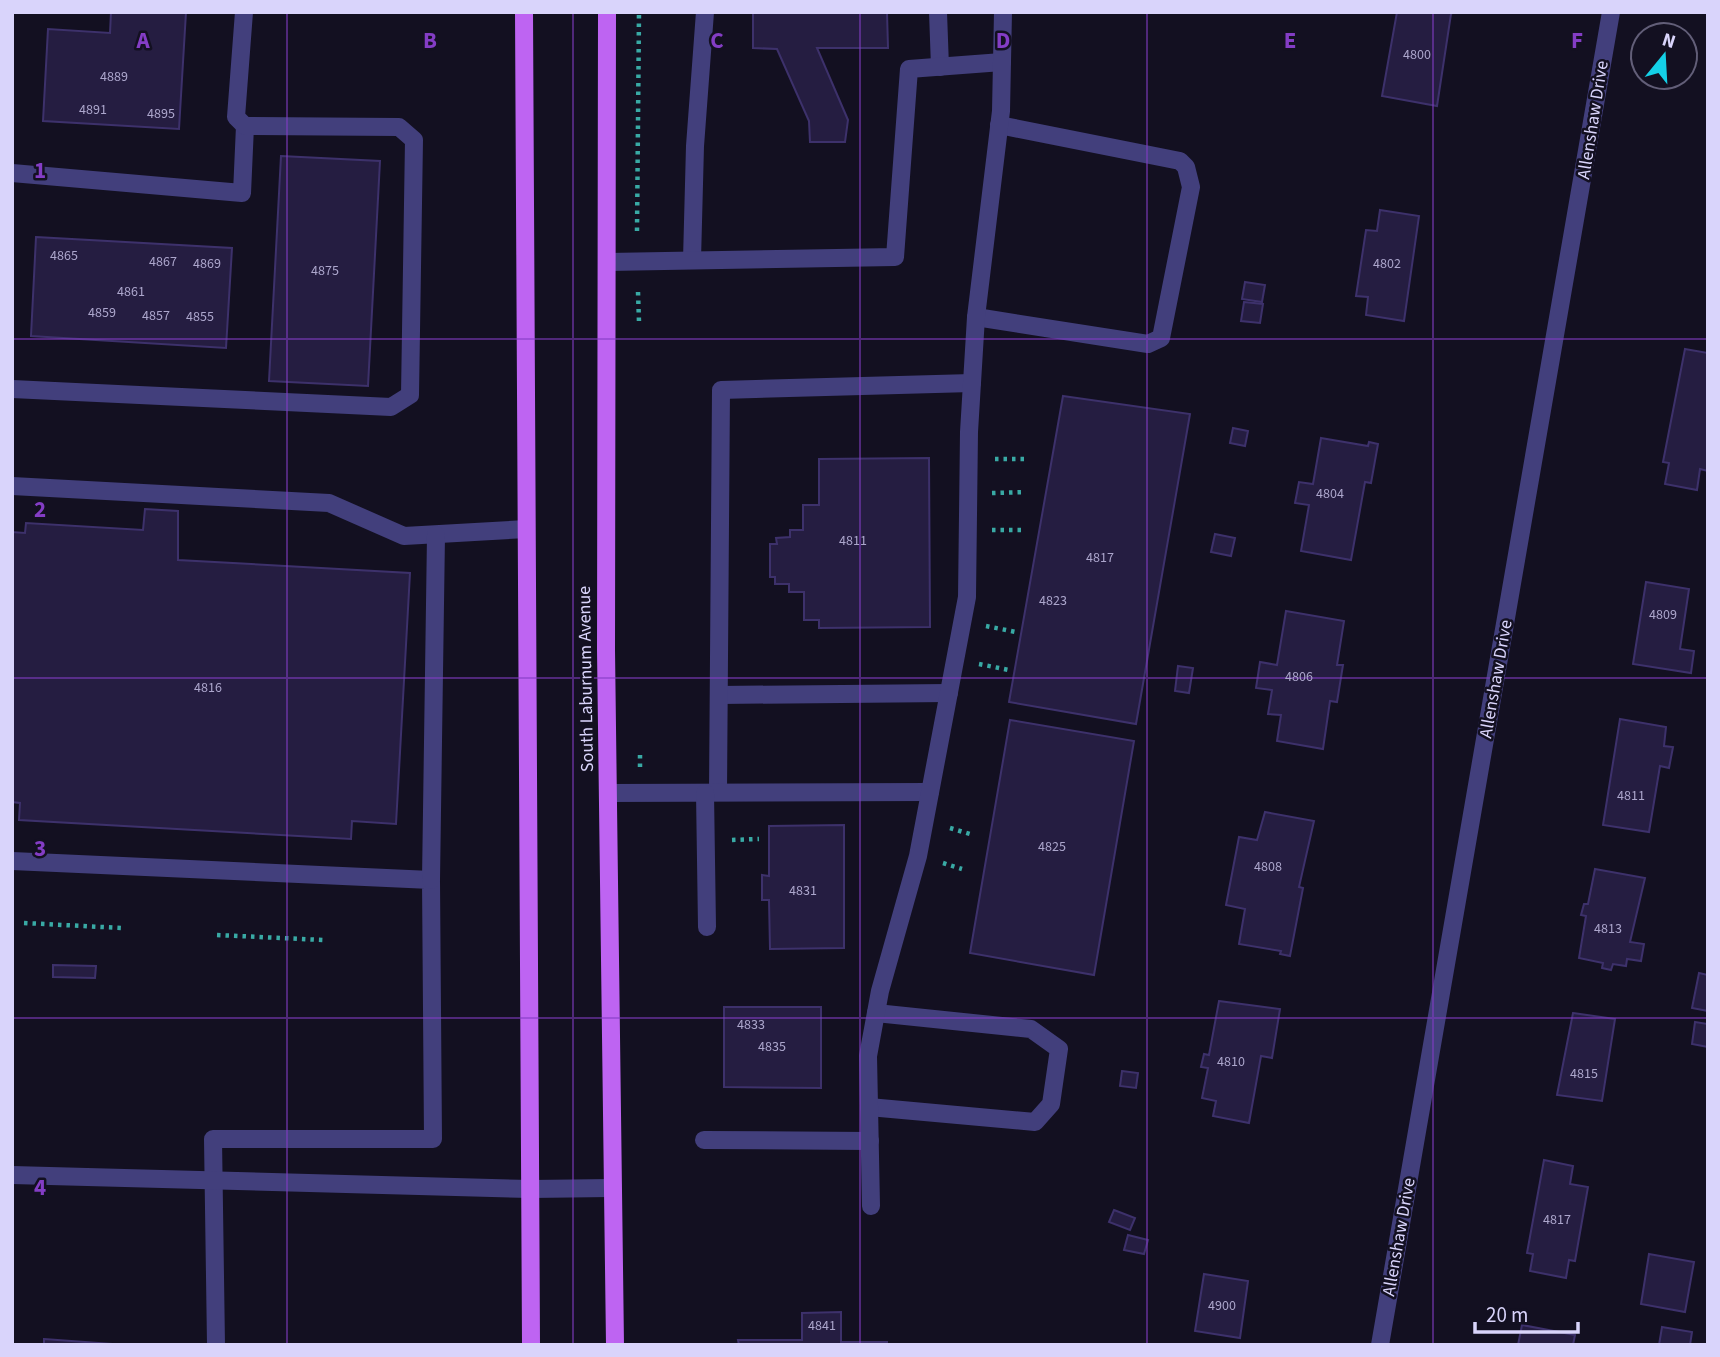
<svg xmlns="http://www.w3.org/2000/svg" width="1720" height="1357" font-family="'Source Sans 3',sans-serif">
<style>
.building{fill:#251d41;stroke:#3d316b;stroke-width:2}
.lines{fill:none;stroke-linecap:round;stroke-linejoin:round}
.path{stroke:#39aaa5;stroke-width:4.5;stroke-dasharray:3.5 5;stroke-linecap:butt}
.lane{stroke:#423f7c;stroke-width:18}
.street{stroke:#423f7c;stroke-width:18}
.primary{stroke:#be64f2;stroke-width:18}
.grid{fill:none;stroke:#843dc5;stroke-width:2;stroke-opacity:0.55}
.labels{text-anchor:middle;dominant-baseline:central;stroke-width:5;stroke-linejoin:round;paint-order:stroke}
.number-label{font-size:14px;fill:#aca6cc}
.street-label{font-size:18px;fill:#d9d4fb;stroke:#131021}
.grid-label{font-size:23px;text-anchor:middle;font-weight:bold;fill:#843dc5;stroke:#131021;stroke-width:5;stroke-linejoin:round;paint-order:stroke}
</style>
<rect width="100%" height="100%" fill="#131021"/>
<g class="building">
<path d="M111,12h75l-7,117 -136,-8 5,-92 62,4z"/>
<path d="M753,12h134l1,36h-71l31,72 -3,22h-35l-1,-21 -32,-72 -24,-1z"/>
<path d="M1397,12h57l-3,2 -14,92 -55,-10z"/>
<path d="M281,156l99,5 -12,225 -99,-5z"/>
<path d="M1380,210l39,6 -15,105 -38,-6 2,-18 -12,-1 10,-66 11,1z"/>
<path d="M36,237l196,11 -6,100 -195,-12z"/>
<path d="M1245,282l20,3 -3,17 -20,-3z"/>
<path d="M1244,302l19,2 -3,19 -19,-2z"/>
<path d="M1685,349l23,4v118l-8,-2 -3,21 -32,-6 4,-21 -6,-1z"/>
<path d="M1063,396l127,18 -54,310 -127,-22z"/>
<path d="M1233,428l15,3 -3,15 -15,-3z"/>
<path d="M1321,438l47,8 1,-4 9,2 -7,39 -6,-1 -14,78 -50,-9 8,-46 -14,-2 4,-21 14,2z"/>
<path d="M929,458l1,169 -111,1v-8h-15v-28h-15v-8h-14v-7h-5v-33h7l-1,-6 14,-1v-7h13v-25h16v-46z"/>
<path d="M145,509l33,2v49l232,13 -14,251 -44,-3 -1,18 -332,-19 1,-17 -8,-1v-270l13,1 1,-10 117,7z"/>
<path d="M1215,534l20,4 -4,18 -20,-4z"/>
<path d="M1646,582l43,7 -9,60 14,2 -3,22 -58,-9z"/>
<path d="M1286,611l58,10 -7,44h6l-6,37 -7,-1 -7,48 -46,-8 4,-26 -13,-1 4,-24 -16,-2 4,-26 17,3z"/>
<path d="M1178,666l15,2 -4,25 -14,-2z"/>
<path d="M1620,719l46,8 -2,19 9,1 -4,21 -9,-2 -11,66 -46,-7z"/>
<path d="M1010,720l124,21 -40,234 -124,-22z"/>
<path d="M1265,812l49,9 -15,66 4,1 -13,68 -10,-2 1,-3 -42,-7 6,-35 -19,-4 13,-68 18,3z"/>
<path d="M844,825v123l-74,1 -1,-49h-7v-25l7,1v-50z"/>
<path d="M1595,869l50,9 -15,64 14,2 -3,17 -14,-2 -1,7 -13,-2 -2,6 -9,-2 1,-5 -24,-5 7,-42 -5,-1 3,-11h4z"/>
<path d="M53,965l43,1 -1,12 -42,-1z"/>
<path d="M1699,973l9,2v36l-16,-3z"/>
<path d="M1219,1001l61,8 -8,49 -11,-2 -12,67 -36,-7 3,-15 -14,-3 6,-30 -7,-1 3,-13 5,1z"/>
<path d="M724,1007h97v81l-97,-1z"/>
<path d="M1573,1013l42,6 -13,82 -45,-6z"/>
<path d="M1695,1022l13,2v23l-16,-3z"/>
<path d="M1122,1071l16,2 -2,15 -16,-2z"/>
<path d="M1544,1160l29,6 -3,18 18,3 -13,74 -6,-1 -3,18 -36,-7 3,-17 -6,-1z"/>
<path d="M1114,1210l21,8 -5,12 -21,-8z"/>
<path d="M1128,1235l20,5 -4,14 -20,-4z"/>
<path d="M1649,1254l45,8 -9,50 -44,-8z"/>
<path d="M1204,1274l44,7 -8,57 -45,-7z"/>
<path d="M841,1312v30h46v3h-148l-1,-5h64v-27z"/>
<path d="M1522,1325l53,10 -2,10h-55z"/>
<path d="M1662,1327l30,5 -2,13h-31z"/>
<path d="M44,1339l82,6h-82z"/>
</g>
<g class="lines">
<g class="path">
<path d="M637,231l2,-219"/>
<path d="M638,292l1,30"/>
<path d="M995,459h31"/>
<path d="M992,493l34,-1"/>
<path d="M992,530h34"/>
<path d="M986,626l30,6"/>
<path d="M979,664l30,6"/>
<path d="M640,755v13"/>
<path d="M950,828l23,7"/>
<path d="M732,840l27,-1"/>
<path d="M943,863l19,6"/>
<path d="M24,923l98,5"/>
<path d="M217,935l106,5"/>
</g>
<g class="lane">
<path d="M938,12l2,55"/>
<path d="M12,173l230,20 3,-67"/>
<path d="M692,260l3,-114 10,-134"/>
<path d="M608,262l287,-5 14,-188 93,-7"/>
<path d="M976,317l172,27 13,-6 30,-151 -5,-20 -6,-6 -181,-36"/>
<path d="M12,389l379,18 19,-12 4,-255 -15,-13 -154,-1 -9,-9 8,-105"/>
<path d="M12,486l317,17 75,33 122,-7"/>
<path d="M719,695l230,-2"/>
<path d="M718,792l3,-402 251,-7"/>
<path d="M608,793l322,-1"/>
<path d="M705,793l2,134"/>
<path d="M12,861l419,19 2,259h-220l3,206"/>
<path d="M431,880l5,-345"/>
<path d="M869,1107l166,15 16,-18 8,-55 -28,-20 -155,-16"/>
<path d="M704,1140l166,1"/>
<path d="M12,1175l518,14 81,-1"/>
<path d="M871,1206l-3,-150 12,-65 38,-135 49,-259 2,-165 7,-115 25,-206 2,-99"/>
</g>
<path class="street" d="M1380,1345l231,-1333"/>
<g class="primary">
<path d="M524,12l7,1333"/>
<path d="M607,12l-1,638 9,695"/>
</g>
</g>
<path class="grid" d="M287,12v1333M573,12v1333M860,12v1333M1147,12v1333M1433,12v1333M12,339h1696M12,678h1696M12,1018h1696"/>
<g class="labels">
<g class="number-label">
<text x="1417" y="55">4800</text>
<text x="114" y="77">4889</text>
<text x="93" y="110">4891</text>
<text x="161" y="114">4895</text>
<text x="64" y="256">4865</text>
<text x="163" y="262">4867</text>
<text x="207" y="264">4869</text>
<text x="1387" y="264">4802</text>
<text x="325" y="271">4875</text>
<text x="131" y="292">4861</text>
<text x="102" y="313">4859</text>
<text x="156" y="316">4857</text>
<text x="200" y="317">4855</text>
<text x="1330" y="494">4804</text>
<text x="853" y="541">4811</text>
<text x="1100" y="558">4817</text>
<text x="1053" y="601">4823</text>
<text x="1663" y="615">4809</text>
<text x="1299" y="677">4806</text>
<text x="208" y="688">4816</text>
<text x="1631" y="796">4811</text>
<text x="1052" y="847">4825</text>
<text x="1268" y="867">4808</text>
<text x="803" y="891">4831</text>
<text x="1608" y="929">4813</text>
<text x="751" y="1025">4833</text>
<text x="772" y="1047">4835</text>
<text x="1231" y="1062">4810</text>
<text x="1584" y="1074">4815</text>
<text x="1557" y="1220">4817</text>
<text x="1222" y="1306">4900</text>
<text x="822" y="1326">4841</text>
</g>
<g class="street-label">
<text transform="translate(1593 120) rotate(-81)">Allenshaw Drive</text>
<text transform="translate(586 679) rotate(-91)">South Laburnum Avenue</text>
<text transform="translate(1496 679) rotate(-80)">Allenshaw Drive</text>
<text transform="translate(1399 1237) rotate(-80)">Allenshaw Drive</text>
</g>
</g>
<g class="grid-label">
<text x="143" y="48">A</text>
<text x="430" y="48">B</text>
<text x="717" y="48">C</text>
<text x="1003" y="48">D</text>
<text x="1290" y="48">E</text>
<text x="1577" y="48">F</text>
<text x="40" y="178">1</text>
<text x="40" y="517">2</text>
<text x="40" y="856">3</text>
<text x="40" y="1195">4</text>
</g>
<rect width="1720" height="1357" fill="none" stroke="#d9d4fb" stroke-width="28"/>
<g transform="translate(1664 56) rotate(18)"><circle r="33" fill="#131021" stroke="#625e78" stroke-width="2"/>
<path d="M0-5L12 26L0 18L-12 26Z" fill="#14d0e7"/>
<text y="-10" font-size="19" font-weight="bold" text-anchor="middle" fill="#d9d4fb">N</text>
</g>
<path d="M1475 1322v10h103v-10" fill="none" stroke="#d9d4fb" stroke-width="3.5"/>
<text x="1486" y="1322" font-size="21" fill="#d9d4fb" stroke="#131021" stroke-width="5" paint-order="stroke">20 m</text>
</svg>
